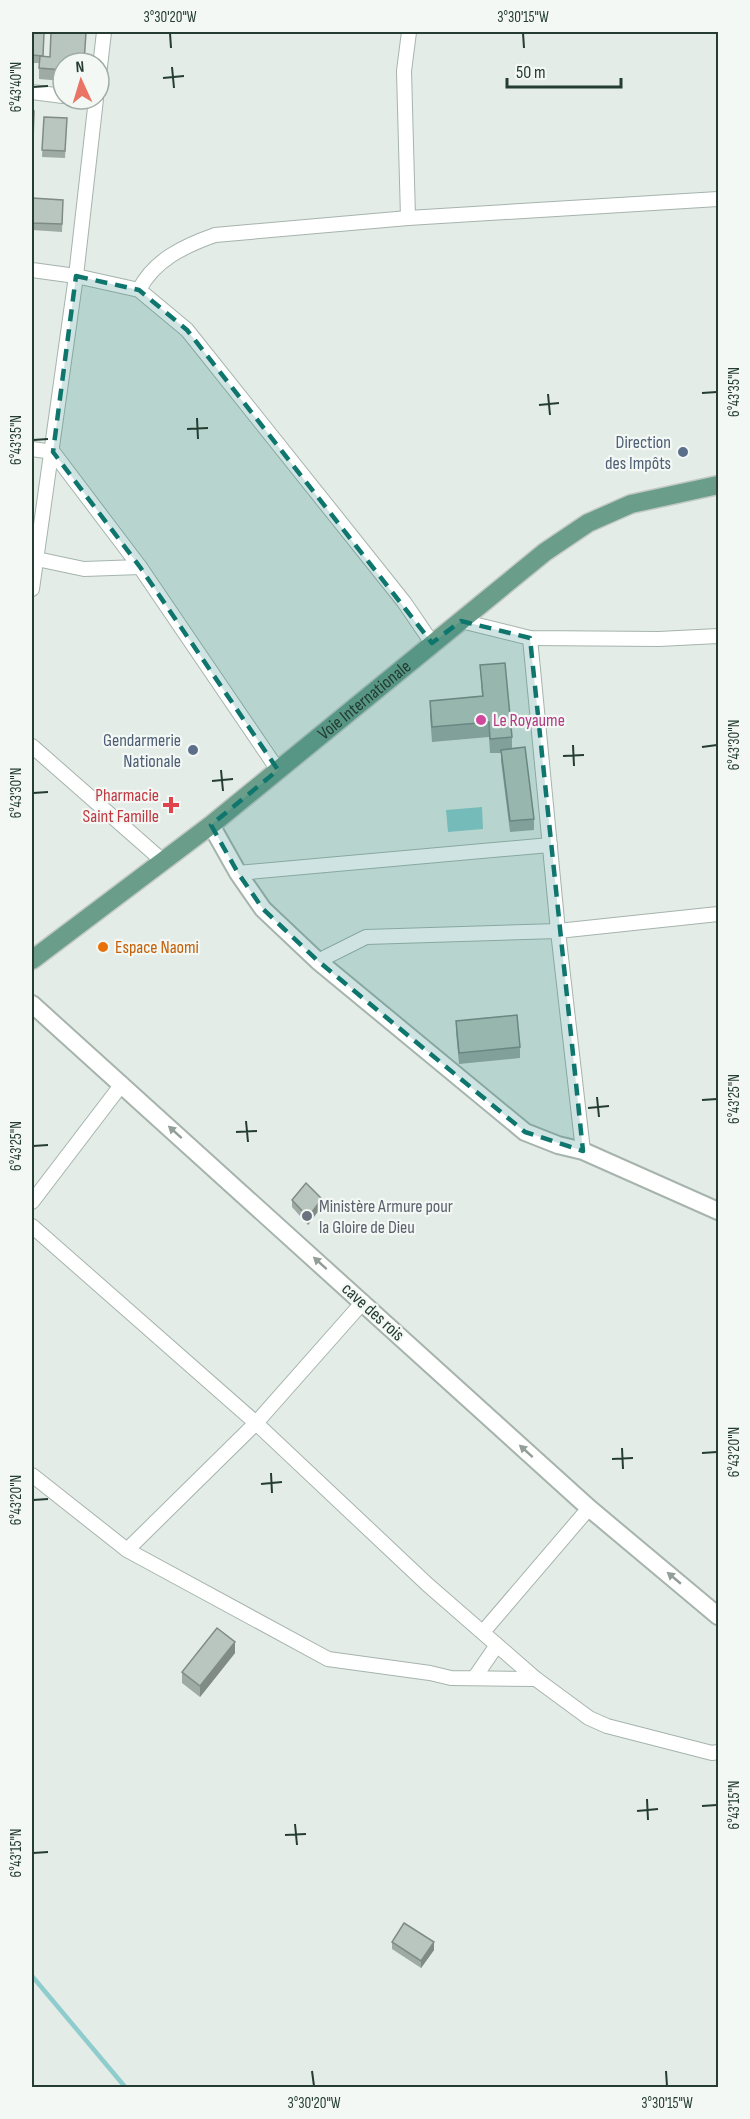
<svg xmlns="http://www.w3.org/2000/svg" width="750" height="2119" font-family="'Sofia Sans Condensed',sans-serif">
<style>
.water{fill:#8fcccd}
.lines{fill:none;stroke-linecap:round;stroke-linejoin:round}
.stream{stroke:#8fcccd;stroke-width:4.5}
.minor-casing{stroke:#a6b4ad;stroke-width:16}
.tertiary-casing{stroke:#a6b4ad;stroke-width:20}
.primary-casing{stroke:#c2c8c6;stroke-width:21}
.minor{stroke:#fff;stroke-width:14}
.tertiary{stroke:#fff;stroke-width:16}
.primary{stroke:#6a9e8a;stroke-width:18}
.wall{fill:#9eaaa4}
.shaded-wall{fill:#818b86}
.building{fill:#b8c6bf;stroke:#818b86;stroke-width:1.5}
.oneway{fill:#929e98}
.marked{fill:#0f766e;fill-opacity:0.2;stroke:#0f766e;stroke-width:4.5;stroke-dasharray:12 8;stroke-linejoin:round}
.ticks{fill:none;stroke:#243c32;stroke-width:2}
.service-dot{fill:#5c6f8a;stroke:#f3f8f5;stroke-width:2}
.hotel-dot{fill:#d1479c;stroke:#f3f8f5;stroke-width:2}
.health-dot{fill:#e0444e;stroke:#f3f8f5;stroke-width:2}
.food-dot{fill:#e8710a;stroke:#f3f8f5;stroke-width:2}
.worship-dot{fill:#6b7280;stroke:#f3f8f5;stroke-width:2}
.labels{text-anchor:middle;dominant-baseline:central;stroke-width:4.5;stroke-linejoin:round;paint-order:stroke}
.service-label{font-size:18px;fill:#4e5e75;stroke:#f3f8f5;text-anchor:end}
.street-label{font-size:18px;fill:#243c32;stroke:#f3f8f5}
.hotel-label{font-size:18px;fill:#b23c85;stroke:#f3f8f5;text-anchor:start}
.health-label{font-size:18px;fill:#be3a42;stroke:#f3f8f5;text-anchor:end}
.food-label{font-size:18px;fill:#c56008;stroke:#f3f8f5;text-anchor:start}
.worship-label{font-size:18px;fill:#5b616d;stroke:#f3f8f5;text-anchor:start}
.neatline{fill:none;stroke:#243c32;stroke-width:2}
.ticks-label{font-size:15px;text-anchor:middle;fill:#243c32}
</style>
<rect width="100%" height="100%" fill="#e3ece7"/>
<path class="water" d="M482,807l1,22 -35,3 -2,-22z"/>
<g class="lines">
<path class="stream" d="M32,1976l94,112"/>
<g class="minor-casing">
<g id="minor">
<path d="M99,75l5,-43"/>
<path d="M32,92l31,4"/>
<path d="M408,218l-4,-147 5,-39"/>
<path d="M32,270l44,6 63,14 48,40 217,272 28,41"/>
<path d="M139,290c15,-30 45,-44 76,-55l193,-17 310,-19"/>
<path d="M32,449l21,3 87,115 138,203"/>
<path d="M32,558l52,11 56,-2"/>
<path d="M32,589l44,-313 20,-177"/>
<path d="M461,621l69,17 129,1 59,-3"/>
<path d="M530,638l28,293 25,220"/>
<path d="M32,746l132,116"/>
<path d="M238,873l312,-28"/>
<path d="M318,961l48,-24 192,-6 160,-17"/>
<path d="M32,1202l90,-118"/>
<path d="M32,1226l224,197 172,162 108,94 53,39 18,8 105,27 6,-1"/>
<path d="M32,1475l95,75 201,109 102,14 21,5 85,1"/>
<path d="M127,1550l129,-127 107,-121"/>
<path d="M483,1632l106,-124"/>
<path d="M475,1677l22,-32"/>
</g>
</g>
<g class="tertiary-casing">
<g id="tertiary">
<path d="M211,825l27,48 25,36 55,52 207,171 33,13 25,6 135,60"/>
<path d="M32,1004l557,504 129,108"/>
</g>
</g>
<g class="primary-casing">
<g id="primary">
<path id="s1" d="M32,960l179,-135 334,-273 43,-29 43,-19 87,-19"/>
</g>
</g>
<use href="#minor" class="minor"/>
<use href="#tertiary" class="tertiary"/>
<use href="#primary" class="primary"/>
</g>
<g class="wall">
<path d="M32,32l11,25 20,6v18l-24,-2v-16h-7z"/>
<path d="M44,117l23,1 -2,40 -23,-1z"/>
<path d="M32,198l31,2 -1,32 -30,-2z"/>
<path d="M480,665l32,72v12l22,70v11l-24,2 -9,-71v-8h-11l-1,-16 -57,5 -2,-27v-14l52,-5z"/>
<path d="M456,1021l64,26v11l-61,6 -3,-32z"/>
<path d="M292,1200l30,6 -14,19 -16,-18z"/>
<path d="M235,1653l-35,44 -18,-14v-11z"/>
<path d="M392,1942l42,8 -13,18 -29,-19z"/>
</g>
<g class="shaded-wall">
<path d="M322,1199v7l-14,19v-8z"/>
<path d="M235,1642v11l-35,44v-11z"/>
<path d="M434,1942v8l-13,18v-7z"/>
</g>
<g class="building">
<path d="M32,32l12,1 -1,23 -11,-1z"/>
<path d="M51,32h35l-2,31h-21v7l-24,-2 1,-12 10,1z"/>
<path d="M32,111h2l-1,29h-1z"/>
<path d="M44,117l23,1 -2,33 -23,-1z"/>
<path d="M32,198l31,2 -1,24 -30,-1z"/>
<path d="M505,663l7,74 -22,2 -1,-17 -57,5 -2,-26 53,-5 -3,-31z"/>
<path d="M525,747l9,72 -24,2 -9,-71z"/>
<path d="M517,1015l3,32 -61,6 -3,-32z"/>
<path d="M306,1183l16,16 -14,18 -16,-17z"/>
<path d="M217,1628l18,14 -35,44 -18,-14z"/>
<path d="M404,1923l30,19 -13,19 -29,-19z"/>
</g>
<defs><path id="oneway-solid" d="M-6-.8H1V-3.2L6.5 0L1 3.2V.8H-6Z" transform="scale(1.5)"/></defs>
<g class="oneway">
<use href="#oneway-solid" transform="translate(175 1132) rotate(-138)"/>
<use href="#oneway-solid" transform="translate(320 1263) rotate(-138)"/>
<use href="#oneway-solid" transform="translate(526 1451) rotate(-138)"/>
<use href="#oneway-solid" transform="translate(674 1578) rotate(-140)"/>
</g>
<path class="marked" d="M76,276l63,14 48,40 245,313 29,-22 69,17 53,513 -58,-19 -207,-171 -55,-52 -25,-36 -27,-48 67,-55 -138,-203 -87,-115z"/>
<path class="ticks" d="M170,33l1,15M523,33l1,15M172,67l2,21M163,78l21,-2M33,87l15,-1M702,393l15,-1M548,394l2,21M539,405l20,-2M197,418l1,21M187,429l21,-1M33,440l15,-1M573,745l1,21M702,747l15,-2M563,756l21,-1M221,770l2,21M212,781l21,-2M33,793l15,-1M597,1097l2,20M702,1100l15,-1M588,1108l21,-2M246,1121l2,21M236,1132l21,-1M33,1146l15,-1M622,1448l1,21M702,1453l15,-1M612,1459l21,-1M271,1473l1,20M261,1484l21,-2M33,1500l15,-1M647,1799l1,21M702,1806l15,-1M637,1811l21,-2M295,1824l2,21M285,1835l21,-1M33,1853l15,-1M312,2071l2,15M666,2071l1,15"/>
<g class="service-dot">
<circle cx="683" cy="452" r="6"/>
<circle cx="193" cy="750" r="6"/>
</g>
<circle class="hotel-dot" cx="481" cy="720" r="6"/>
<path class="health-dot" d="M168 796h6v6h6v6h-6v6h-6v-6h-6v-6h6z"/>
<circle class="food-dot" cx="103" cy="947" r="6"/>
<circle class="worship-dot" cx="307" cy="1216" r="6"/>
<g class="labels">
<g class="service-label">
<text x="671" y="442">Direction<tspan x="671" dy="21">des Impôts</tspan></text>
<text x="181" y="740">Gendarmerie<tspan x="181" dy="21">Nationale</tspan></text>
</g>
<g class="street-label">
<text stroke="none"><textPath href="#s1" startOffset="422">Voie Internationale</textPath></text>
<text transform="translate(373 1312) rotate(42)">cave des rois</text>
</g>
<g class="hotel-label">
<text x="493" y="720">Le Royaume</text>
</g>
<g class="health-label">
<text x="159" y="795">Pharmacie<tspan x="159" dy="21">Saint Famille</tspan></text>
</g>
<g class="food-label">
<text x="115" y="947">Espace Naomi</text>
</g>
<g class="worship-label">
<text x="319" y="1206">Ministère Armure pour<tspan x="319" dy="21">la Gloire de Dieu</tspan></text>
</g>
</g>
<rect width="750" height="2119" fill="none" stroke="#f3f8f5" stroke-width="66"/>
<g transform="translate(81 81) rotate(356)"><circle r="28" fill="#f3f8f5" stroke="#a0ada7" stroke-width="1.5"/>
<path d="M0-4.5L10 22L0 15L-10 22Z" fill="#e97364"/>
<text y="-9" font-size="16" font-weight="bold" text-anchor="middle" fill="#243c32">N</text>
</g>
<path d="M507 78v9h114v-9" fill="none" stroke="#243c32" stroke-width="3"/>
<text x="516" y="78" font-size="18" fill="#243c32" stroke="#f3f8f5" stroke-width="4.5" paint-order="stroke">50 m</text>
<rect x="33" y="33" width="684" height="2053" class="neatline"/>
<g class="ticks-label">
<text x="170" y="22">3°30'20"W</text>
<text x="523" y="22">3°30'15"W</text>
<text transform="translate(16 87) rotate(-90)" y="5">6°43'40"N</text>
<text transform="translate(734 392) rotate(-90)" y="5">6°43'35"N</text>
<text transform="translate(16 440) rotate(-90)" y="5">6°43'35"N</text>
<text transform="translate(734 745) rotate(-90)" y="5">6°43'30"N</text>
<text transform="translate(16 793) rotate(-90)" y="5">6°43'30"N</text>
<text transform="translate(734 1099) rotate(-90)" y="5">6°43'25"N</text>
<text transform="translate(16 1146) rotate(-90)" y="5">6°43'25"N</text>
<text transform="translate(734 1452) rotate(-90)" y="5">6°43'20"N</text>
<text transform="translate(16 1500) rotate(-90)" y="5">6°43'20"N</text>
<text transform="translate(734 1805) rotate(-90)" y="5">6°43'15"N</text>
<text transform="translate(16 1853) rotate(-90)" y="5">6°43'15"N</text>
<text x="314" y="2108">3°30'20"W</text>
<text x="667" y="2108">3°30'15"W</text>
</g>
</svg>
